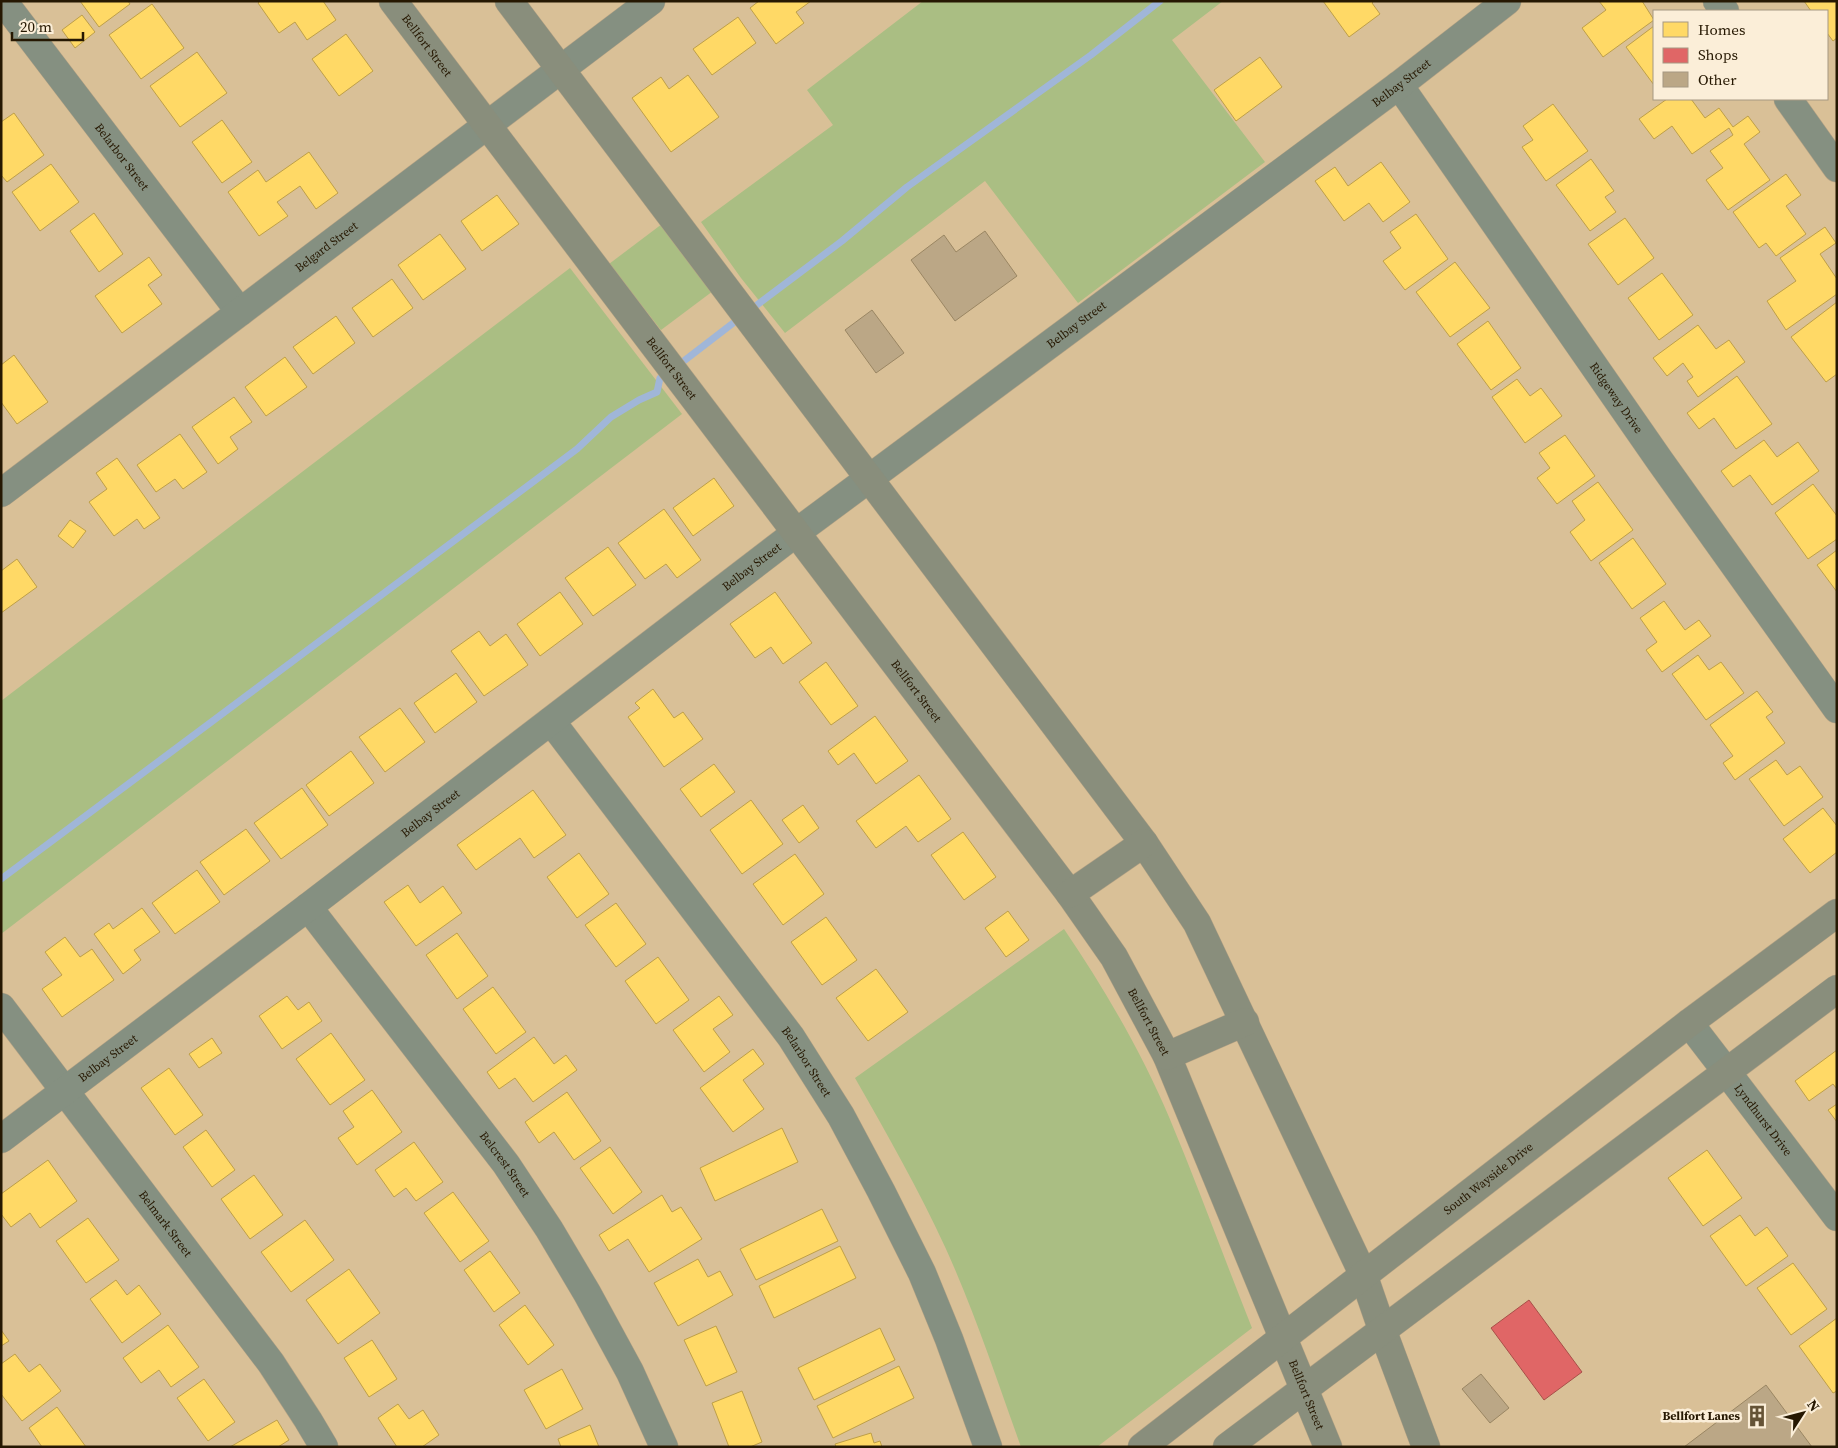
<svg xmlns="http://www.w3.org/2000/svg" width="1838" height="1448" font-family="'Source Serif 4',serif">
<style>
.green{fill:#aabe83}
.homes{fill:#ffd966;stroke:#be9f48}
.shops{fill:#e06666;stroke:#a84f48}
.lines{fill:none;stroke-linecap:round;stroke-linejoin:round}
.stream{stroke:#a0b6d8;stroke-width:7}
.building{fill:#bba786;stroke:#9a8663}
.street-casing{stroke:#b6a385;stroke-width:29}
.secondary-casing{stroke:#b6a385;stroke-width:29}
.street{stroke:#859081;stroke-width:28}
.secondary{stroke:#898e7c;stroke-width:28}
.labels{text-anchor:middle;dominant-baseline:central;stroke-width:5;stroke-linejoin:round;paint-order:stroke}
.street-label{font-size:12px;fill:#261802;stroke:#fbeed8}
.poi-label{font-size:12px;font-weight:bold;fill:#261802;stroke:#fbeed8;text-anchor:end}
</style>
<rect width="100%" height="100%" fill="#d9c097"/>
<g class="green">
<path d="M923,1h300l-51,39 93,122 -187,141 -93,-122 -200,152 -44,-55 -40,-56 132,-97 -26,-35z"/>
<path d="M662,224l51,67 -52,39 -52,-66z"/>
<path d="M570,268l112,146 -681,520v-233z"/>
<path d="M1064,929c40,59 77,122 105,188 29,69 55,141 83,211l-155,119h-76c-24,-67 -46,-134 -75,-198 -27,-59 -59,-115 -91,-171z"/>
</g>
<g class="homes">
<path d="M80,1h48l2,3 -31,23z"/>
<path d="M260,1h63l13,19 -29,20 -12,-18 -16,11 -21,-30z"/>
<path d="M759,1h52l-15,11 8,11 -28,21 -26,-36z"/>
<path d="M1323,1h51l-2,2 8,11 -31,23z"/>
<path d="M1599,1h43l12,19 -51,37 -21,-29 24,-18z"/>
<path d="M1804,1h33v37l-4,3 -6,-8v-22h-16z"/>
<path d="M152,4l32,44 -43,31 -32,-44z"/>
<path d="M82,15l13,17 -20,16 -13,-18z"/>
<path d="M738,17l18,26 -44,32 -19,-26z"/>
<path d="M1654,26v59l-28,-38z"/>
<path d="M346,34l27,37 -34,25 -27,-37z"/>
<path d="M197,52l30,41 -47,34 -30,-41z"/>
<path d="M1260,57l22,30 -46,34 -22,-31z"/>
<path d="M688,75l31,42 -48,35 -39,-54 29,-21 8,12z"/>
<path d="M1667,99h24l14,19 14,-10 14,19 15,-11 12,16 -16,12 26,36 -42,30 -22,-30 17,-12 -13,-17 23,-16 -4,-7 -37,26 -20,-28 -18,13 -15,-20z"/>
<path d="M1553,104l35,47 -42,30 -24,-34 11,-7 -10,-14z"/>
<path d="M14,113l30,42 -37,27 -6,-7v-53z"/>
<path d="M222,120l30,42 -30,21 -30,-41z"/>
<path d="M309,152l29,41 -22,16 -16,-23 -23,16 11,14 -29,20 -31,-44 30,-22 8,12z"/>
<path d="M1591,159l23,32 -9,6 11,15 -26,19 -34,-46z"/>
<path d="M1381,162l29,40 -27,20 -14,-19 -25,18 -29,-40 20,-14 13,19z"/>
<path d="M51,164l28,38 -39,29 -28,-39z"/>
<path d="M1786,174l15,21 -15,11 20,28 -30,22 -10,-13 -7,5 -26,-36z"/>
<path d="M497,195l22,29 -37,27 -21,-30z"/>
<path d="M94,213l29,41 -24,18 -29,-41z"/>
<path d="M1416,214l32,45 -43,31 -22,-29 18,-13 -11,-16z"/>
<path d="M1625,218l29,40 -36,27 -30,-41z"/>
<path d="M1825,227l11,16 -16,11 17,25v15l-51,36 -19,-29 29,-20 -16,-23z"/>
<path d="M440,234l26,35 -43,31 -25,-35z"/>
<path d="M149,257l13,18 -14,10 14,19 -40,29 -27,-37z"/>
<path d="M1455,262l35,46 -40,29 -34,-45z"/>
<path d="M1662,273l31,42 -34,25 -31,-42z"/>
<path d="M392,279l21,29 -40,29 -21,-29z"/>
<path d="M1837,302v72l-11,8 -35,-45z"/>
<path d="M336,316l19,27 -42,31 -20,-27z"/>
<path d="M1488,321l33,47 -30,22 -34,-46z"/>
<path d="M1698,325l18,24 13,-9 16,22 -47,35 -11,-16 6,-4 -10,-14 -16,13 -14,-18z"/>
<path d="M14,355l34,47 -31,22 -16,-22v-37z"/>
<path d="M285,357l22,30 -41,29 -21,-29z"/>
<path d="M1737,376l35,48 -36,25 -22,-31 -15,11 -12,-16z"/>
<path d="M1517,379l13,17 11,-8 21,28 -37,27 -33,-46z"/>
<path d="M234,397l18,25 -22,15 8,12 -20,15 -26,-37z"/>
<path d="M180,434l27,38 -24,17 -8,-10 -19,13 -19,-27z"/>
<path d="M1565,435l30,41 -38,28 -20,-26 13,-10 -11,-15z"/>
<path d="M1764,440l13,17 21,-15 21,29 -47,34 -22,-30 -17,12 -12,-16z"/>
<path d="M117,458l43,60 -16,11 -7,-10 -23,17 -25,-34 18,-13 -11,-16z"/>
<path d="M714,478l20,28 -41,30 -20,-28z"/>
<path d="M1598,482l35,48 -42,31 -21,-29 15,-12 -13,-19z"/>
<path d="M1813,484l24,32v23l-29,20 -33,-46z"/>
<path d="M664,509l37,51 -24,18 -11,-14 -21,15 -27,-36z"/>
<path d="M70,520l16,11 -13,17 -15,-12z"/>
<path d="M1633,538l33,46 -34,25 -33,-46z"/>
<path d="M608,547l28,38 -43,31 -28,-38z"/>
<path d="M1837,550v42l-20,-27z"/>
<path d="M17,559l20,28 -36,26v-42z"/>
<path d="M560,592l23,32 -43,32 -23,-32z"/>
<path d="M775,592l37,51 -29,21 -12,-17 -16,11 -25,-34z"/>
<path d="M1664,601l21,29 14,-10 12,16 -49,36 -16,-22 11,-8 -17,-24z"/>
<path d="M479,631l11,15 16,-12 22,31 -44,31 -33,-45z"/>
<path d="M1698,655l11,15 12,-8 23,31 -38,27 -34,-46z"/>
<path d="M826,662l32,44 -27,19 -32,-43z"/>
<path d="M456,673l21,29 -42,31 -21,-30z"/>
<path d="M653,689l21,29 9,-6 20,27 -39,28 -36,-50 12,-9 -5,-5z"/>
<path d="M1757,691l16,21 -7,5 19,26 -50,37 -12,-17 10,-7 -23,-31z"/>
<path d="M400,708l25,34 -40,30 -26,-35z"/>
<path d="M875,716l33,45 -32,23 -22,-31 -16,12 -10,-14z"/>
<path d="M351,751l23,32 -45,33 -23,-31z"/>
<path d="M1776,760l11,15 13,-9 23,31 -39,29 -35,-47z"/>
<path d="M714,764l21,28 -34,25 -21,-28z"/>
<path d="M919,775l32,44 -33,23 -12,-16 -30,22 -20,-27z"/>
<path d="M302,788l26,37 -47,34 -27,-36z"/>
<path d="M533,790l33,45 -32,23 -14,-20 -44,32 -19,-25z"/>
<path d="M751,800l32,44 -41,30 -32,-44z"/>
<path d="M803,805l16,23 -20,15 -17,-23z"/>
<path d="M1823,808l14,18v26l-27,21 -27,-34z"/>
<path d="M246,829l24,32 -46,34 -24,-33z"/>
<path d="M963,832l33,45 -32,23 -33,-45z"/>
<path d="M579,853l30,41 -32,24 -30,-41z"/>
<path d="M795,854l29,40 -41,31 -30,-41z"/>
<path d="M197,870l23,32 -45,32 -23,-31z"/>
<path d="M408,885l12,18 23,-17 19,27 -46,33 -32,-44z"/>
<path d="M616,903l30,41 -30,23 -31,-42z"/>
<path d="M142,908l18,24 -26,18 7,10 -18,14 -29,-40 15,-11 4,6z"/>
<path d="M1008,911l21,29 -23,17 -21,-29z"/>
<path d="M826,917l31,43 -35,25 -31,-43z"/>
<path d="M457,933l31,43 -31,23 -31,-44z"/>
<path d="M65,937l15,20 12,-8 22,31 -52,37 -20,-28 20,-14 -17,-23z"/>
<path d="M658,957l31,43 -33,24 -31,-43z"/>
<path d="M876,969l32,43 -40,29 -32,-43z"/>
<path d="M493,987l33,45 -30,22 -33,-45z"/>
<path d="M287,996l11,14 11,-8 13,19 -40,28 -23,-33z"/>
<path d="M719,996l14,19 -20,14 17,23 -26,20 -31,-42z"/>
<path d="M331,1033l34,47 -35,25 -34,-46z"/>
<path d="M534,1037l20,27 12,-9 11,15 -44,32 -18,-24 -16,11 -12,-17z"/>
<path d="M212,1038l10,15 -23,15 -10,-14z"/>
<path d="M753,1049l11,15 -21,16 21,29 -31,23 -33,-44z"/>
<path d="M1837,1050v39l-4,-5 -24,17 -14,-20z"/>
<path d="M169,1068l34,47 -28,20 -34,-47z"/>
<path d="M372,1090l30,42 -45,33 -19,-27 16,-11 -11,-16z"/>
<path d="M567,1092l34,49 -27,19 -20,-28 -15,11 -14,-21z"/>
<path d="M1837,1104v18l-9,-12z"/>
<path d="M782,1128l16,34 -83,39 -15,-33z"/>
<path d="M206,1130l29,40 -23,17 -29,-40z"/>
<path d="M414,1142l29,40 -27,19 -10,-13 -12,9 -19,-27z"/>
<path d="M610,1147l32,45 -29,22 -33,-46z"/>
<path d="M1707,1150l35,48 -39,28 -35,-48z"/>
<path d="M48,1160l29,41 -37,27 -10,-15 -19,14 -10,-13v-20z"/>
<path d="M254,1175l29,40 -33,24 -29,-40z"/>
<path d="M453,1192l36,49 -29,21 -36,-49z"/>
<path d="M662,1195l10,17 9,-5 21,32 -53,33 -21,-33 -19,12 -10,-16z"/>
<path d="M822,1209l16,32 -82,39 -16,-31z"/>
<path d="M1740,1215l15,21 12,-9 21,29 -42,30 -36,-50z"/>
<path d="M88,1218l31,42 -33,23 -30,-42z"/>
<path d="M305,1220l29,40 -43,32 -30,-40z"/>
<path d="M840,1246l16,32 -82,40 -15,-32z"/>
<path d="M490,1251l30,42 -26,19 -30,-42z"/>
<path d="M698,1259l10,18 12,-6 13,24 -55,31 -24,-43z"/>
<path d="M1793,1263l34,46 -36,26 -34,-47z"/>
<path d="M349,1269l31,44 -42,31 -32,-44z"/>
<path d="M116,1280l11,15 12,-10 22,29 -39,29 -32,-44z"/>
<path d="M525,1305l29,40 -26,20 -29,-40z"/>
<path d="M1837,1318v73l-4,2 -34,-47z"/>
<path d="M168,1325l31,42 -28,20 -12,-17 -18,13 -18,-25z"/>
<path d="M716,1326l21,46 -31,14 -22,-46z"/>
<path d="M880,1328l15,32 -81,40 -16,-32z"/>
<path d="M1,1330l8,11 -8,5z"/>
<path d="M372,1340l25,39 -28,18 -25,-39z"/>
<path d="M15,1354l14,18 11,-8 21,27 -39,30 -21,-27v-30z"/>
<path d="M899,1366l15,32 -81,40 -16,-32z"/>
<path d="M562,1369l21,40 -37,20 -22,-39z"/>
<path d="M204,1379l31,43 -27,19 -31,-43z"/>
<path d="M742,1391l20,51 -12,5h-21l-17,-44z"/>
<path d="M398,1404l11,15 14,-9 16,25 -17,12h-25l-19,-29z"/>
<path d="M57,1407l29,40h-44l-13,-19z"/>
<path d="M277,1420l12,20 -11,7h-48z"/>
<path d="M590,1425l9,22h-38l-3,-8z"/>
<path d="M871,1433l3,10 6,-2 2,6h-46l-1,-3z"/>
</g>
<path class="shops" d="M1529,1300l53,72 -38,28 -53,-72z"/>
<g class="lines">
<g class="stream">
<path d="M749,311l93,-70 65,-54 184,-132 69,-54"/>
<path d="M676,367l65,-50"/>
<path d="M1,879l576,-430 34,-32 28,-17 18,-8 3,-14 7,-5"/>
</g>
</g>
<g class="building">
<path d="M985,231l32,45 -62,45 -44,-61 33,-25 12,17z"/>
<path d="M872,310l32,43 -28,20 -31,-43z"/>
<path d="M1481,1374l28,34 -19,15 -28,-34z"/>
<path d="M1766,1385l46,62h-128z"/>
</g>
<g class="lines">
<g class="street-casing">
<g id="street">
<path id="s1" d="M3,1l237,311"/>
<path d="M1717,1l8,10"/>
<path id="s2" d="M1399,85l261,376 177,248"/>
<path d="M1788,99l49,69"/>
<path id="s3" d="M1,493l650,-492"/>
<path id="s4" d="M551,721l240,316 50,79 40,75 41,82 27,66 39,108"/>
<path id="s5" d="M308,907l198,257 43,65 38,64 43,79 34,75"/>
<path id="s6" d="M1,1007l270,356 37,57 16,27"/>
<path id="s7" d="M1689,1023l37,48 111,146"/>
<path id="s8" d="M1,1139l307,-232 489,-375 602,-447 108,-84"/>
</g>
</g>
<g class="secondary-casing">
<g id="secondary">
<path id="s9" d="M393,1l677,893 44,63 53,99 161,391"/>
<path d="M509,1l635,842 53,80 166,351 19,55 44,118"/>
<path d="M1070,894l74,-51"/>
<path d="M1167,1056l78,-34"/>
<path id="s10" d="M1142,1447l547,-424 148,-110"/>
<path d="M1227,1447l610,-458"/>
</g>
</g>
<use href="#street" class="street"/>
<use href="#secondary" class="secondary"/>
</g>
<defs>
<g id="building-bare" transform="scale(1.725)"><path d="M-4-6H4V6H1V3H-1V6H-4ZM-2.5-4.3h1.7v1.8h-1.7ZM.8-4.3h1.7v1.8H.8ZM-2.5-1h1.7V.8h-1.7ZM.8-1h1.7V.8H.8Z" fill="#655336" stroke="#fbeed8" stroke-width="2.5" paint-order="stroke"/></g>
</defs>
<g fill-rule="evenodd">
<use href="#building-bare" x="1757" y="1416"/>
</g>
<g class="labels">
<g class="street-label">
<text stroke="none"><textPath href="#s9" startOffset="56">Bellfort Street</textPath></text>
<text stroke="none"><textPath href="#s8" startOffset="1754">Belbay Street</textPath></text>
<text stroke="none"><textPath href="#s1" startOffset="196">Belarbor Street</textPath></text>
<text stroke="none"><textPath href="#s3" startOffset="408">Belgard Street</textPath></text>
<text stroke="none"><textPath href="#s8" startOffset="1349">Belbay Street</textPath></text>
<text stroke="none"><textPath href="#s9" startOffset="461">Bellfort Street</textPath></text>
<text stroke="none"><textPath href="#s2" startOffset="381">Ridgeway Drive</textPath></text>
<text stroke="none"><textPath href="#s8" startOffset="944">Belbay Street</textPath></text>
<text stroke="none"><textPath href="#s9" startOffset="866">Bellfort Street</textPath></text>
<text stroke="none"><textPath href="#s8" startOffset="539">Belbay Street</textPath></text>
<text stroke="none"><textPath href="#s9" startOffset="1271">Bellfort Street</textPath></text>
<text stroke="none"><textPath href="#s8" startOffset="134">Belbay Street</textPath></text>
<text stroke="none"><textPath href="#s4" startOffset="426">Belarbor Street</textPath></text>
<text stroke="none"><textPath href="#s7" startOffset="122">Lyndhurst Drive</textPath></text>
<text stroke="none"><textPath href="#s5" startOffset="324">Belcrest Street</textPath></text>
<text stroke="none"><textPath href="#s10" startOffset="438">South Wayside Drive</textPath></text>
<text stroke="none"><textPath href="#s6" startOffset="272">Belmark Street</textPath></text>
<text stroke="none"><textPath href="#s9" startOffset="1676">Bellfort Street</textPath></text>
</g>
<g class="poi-label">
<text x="1740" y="1416">Bellfort Lanes</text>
</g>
</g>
<rect width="1838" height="1448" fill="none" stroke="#261802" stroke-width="5"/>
<rect x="1653" y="10" width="175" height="90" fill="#fbeed8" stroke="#a69882"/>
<rect x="1663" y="22" width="25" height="15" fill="#ffd966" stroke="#a69882"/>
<text x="1698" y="35" font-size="15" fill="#261802">Homes</text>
<rect x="1663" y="48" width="25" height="15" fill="#e06666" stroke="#a69882"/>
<text x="1698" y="60" font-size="15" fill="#261802">Shops</text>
<rect x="1663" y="72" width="25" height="15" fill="#bba786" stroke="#a69882"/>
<text x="1698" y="85" font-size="15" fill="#261802">Other</text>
<g transform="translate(1803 1413) rotate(54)" stroke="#fbeed8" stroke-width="4" paint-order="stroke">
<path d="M0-4L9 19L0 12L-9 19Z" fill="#261802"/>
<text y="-8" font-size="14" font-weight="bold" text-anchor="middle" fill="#261802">N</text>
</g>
<path d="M12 32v8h71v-8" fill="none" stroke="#261802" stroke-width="2.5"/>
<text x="20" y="32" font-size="15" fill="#261802" stroke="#fbeed8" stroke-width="4" paint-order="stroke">20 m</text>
</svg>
